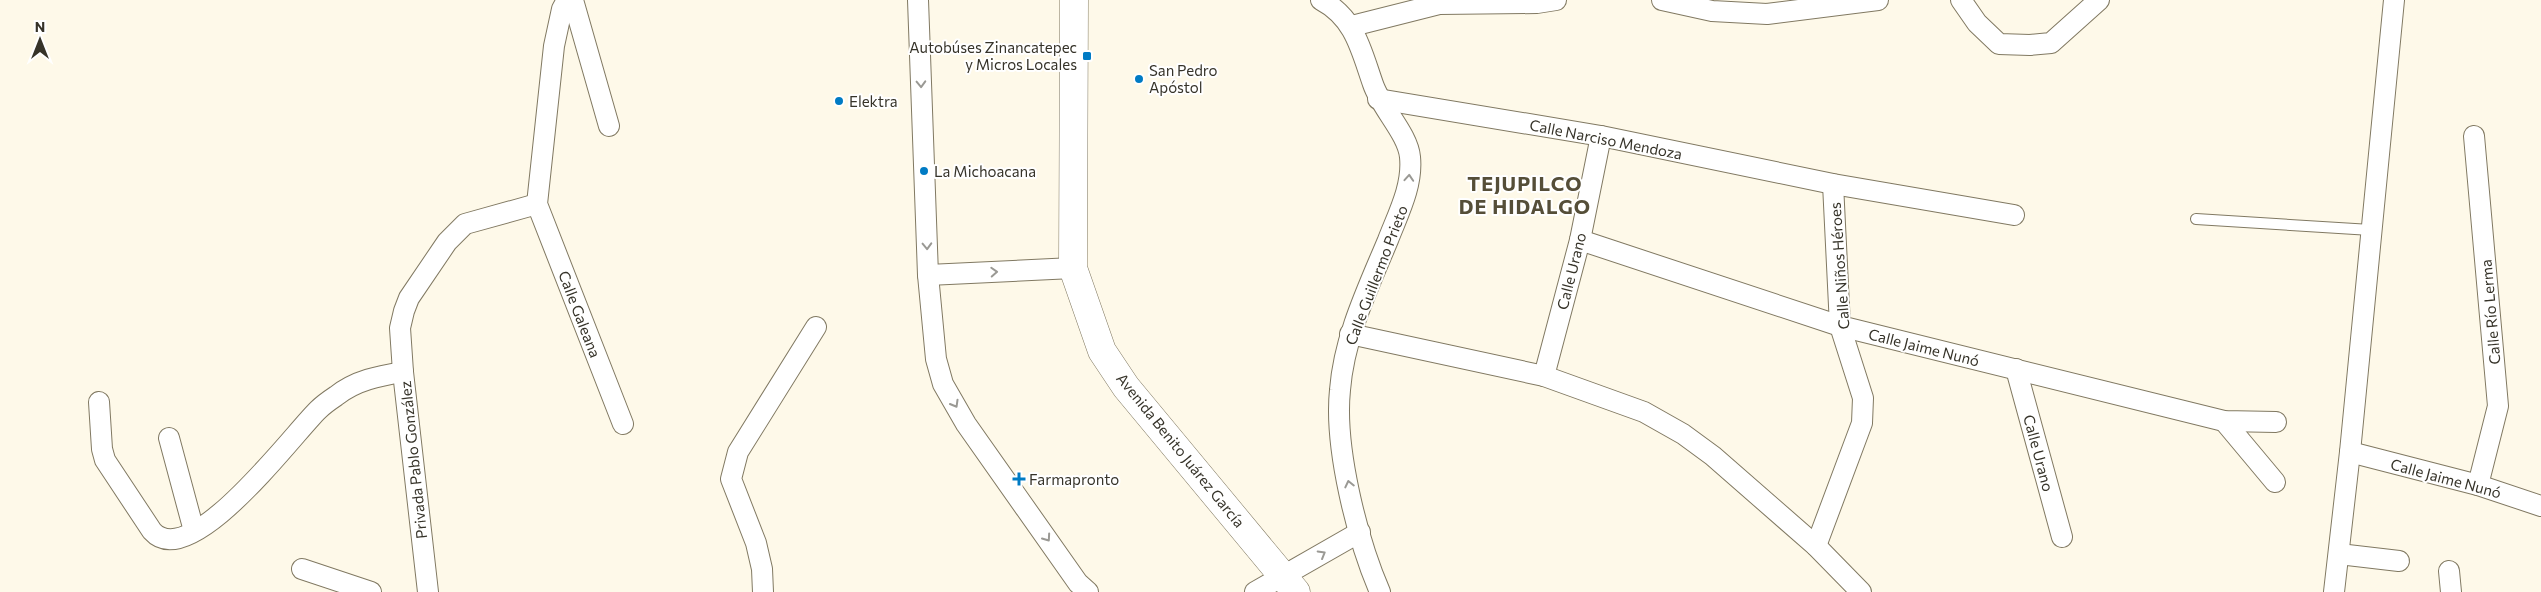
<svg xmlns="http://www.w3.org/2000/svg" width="2541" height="592" font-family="Commissioner,sans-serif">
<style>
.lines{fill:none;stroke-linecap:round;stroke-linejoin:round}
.service-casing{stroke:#817962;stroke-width:12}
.minor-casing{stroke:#817962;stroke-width:22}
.secondary-casing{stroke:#817962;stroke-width:29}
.service{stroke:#fff;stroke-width:10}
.minor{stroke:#fff;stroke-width:20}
.secondary{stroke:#fff;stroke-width:28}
.oneway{stroke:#9a9994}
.poi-dot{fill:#007bc4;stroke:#fff;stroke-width:2}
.labels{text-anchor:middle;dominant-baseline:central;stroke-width:4;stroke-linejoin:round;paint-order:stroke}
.poi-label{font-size:15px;fill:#363329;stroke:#fff;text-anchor:start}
.street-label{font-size:15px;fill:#363329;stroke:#fff}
.district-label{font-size:20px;font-weight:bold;letter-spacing:1px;fill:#554e38;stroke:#fff}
</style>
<rect width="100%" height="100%" fill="#fef9e9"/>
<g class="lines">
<g class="service-casing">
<path id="service" d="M2196,219l175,11"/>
</g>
<g class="minor-casing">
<g id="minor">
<path d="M567,0l-5,9 -8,37 -17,158 86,220"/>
<path d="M573,0l36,126"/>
<path d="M918,0l10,275 8,84 7,25 23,40 112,159 10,9"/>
<path d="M1321,0c34,18 40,50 52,84 8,24 35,50 37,73 3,29 -12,57 -22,83 -20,48 -44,97 -48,150 -6,57 17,149 40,202"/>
<path d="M1662,0l50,11 55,3 111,-14"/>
<path d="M1961,0l16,23 22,21 31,1 21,-2 48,-43"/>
<path d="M1352,26l87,-22 98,-1 19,-3"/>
<path d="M1378,99l223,37 232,48 181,31"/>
<path d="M2474,136l24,270 -20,79"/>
<path d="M1580,240l260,86 384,95 52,1"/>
<path d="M928,275l145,-7"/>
<path d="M1350,334l194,42 100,36 39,22 30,22 103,90 45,46"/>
<path d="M2016,369l46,168"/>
<path d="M1544,376l36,-136 21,-104"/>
<path d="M99,402l3,47 3,11 47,71c38,43 141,-97 166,-121 5,-5 12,-10 18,-14 20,-16 43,-20 67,-24"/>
<path d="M2224,421l51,61"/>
<path d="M169,438l25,93"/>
<path d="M2350,452l128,33 63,21"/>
<path d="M1816,546l46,-123 1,-25 -23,-72 -7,-142"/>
<path d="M2339,554l60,7"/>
<path d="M302,569l69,23"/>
<path d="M2449,571l2,21"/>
<path d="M428,592l-25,-220 -3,-44 4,-17 5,-13 38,-56 18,-18 72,-20"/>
<path d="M763,592l-1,-23 -6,-26 -25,-64 7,-27 78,-125"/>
<path d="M1255,592l105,-60"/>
<path d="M2334,592l16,-140 44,-452"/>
</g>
</g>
<g class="secondary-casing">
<path id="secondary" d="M1074,0l-1,268 29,83 24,36 170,205"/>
</g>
<use href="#service" class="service"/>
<use href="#minor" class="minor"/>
<use href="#secondary" class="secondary"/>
</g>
<defs><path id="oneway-chevron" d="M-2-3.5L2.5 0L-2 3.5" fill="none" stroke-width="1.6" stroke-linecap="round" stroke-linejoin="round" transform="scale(1.25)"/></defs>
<g class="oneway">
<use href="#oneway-chevron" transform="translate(921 84) rotate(88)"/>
<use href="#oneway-chevron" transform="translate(1409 178) rotate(-86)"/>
<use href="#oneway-chevron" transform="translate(927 246) rotate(88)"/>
<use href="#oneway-chevron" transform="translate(994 272) rotate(-3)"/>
<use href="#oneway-chevron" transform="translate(955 404) rotate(60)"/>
<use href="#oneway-chevron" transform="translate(1349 484) rotate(-103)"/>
<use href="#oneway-chevron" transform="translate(1047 538) rotate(55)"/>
<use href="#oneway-chevron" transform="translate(1322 554) rotate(-30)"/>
</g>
<g class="poi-dot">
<rect x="1082" y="51" width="10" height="10" rx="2.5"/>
<circle cx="1139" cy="79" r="5"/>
<circle cx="839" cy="101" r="5"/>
<circle cx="924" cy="171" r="5"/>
<path d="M1016.5 471.5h5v5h5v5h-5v5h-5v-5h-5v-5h5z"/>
</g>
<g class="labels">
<g class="poi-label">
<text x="1077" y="47" text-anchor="end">Autobúses Zinancatepec<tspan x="1077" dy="17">y Micros Locales</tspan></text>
<text x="1149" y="70">San Pedro<tspan x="1149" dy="17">Apóstol</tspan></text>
<text x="849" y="101">Elektra</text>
<text x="934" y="171">La Michoacana</text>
<text x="1029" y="479">Farmapronto</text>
</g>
<g class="street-label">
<text transform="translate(1606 139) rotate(11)">Calle Narciso Mendoza</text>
<text transform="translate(1839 266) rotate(-94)">Calle Niños Héroes</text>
<text transform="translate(1571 271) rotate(-76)">Calle Urano</text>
<text transform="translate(1376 275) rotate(-69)">Calle Guillermo Prieto</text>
<text transform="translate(2490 312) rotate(-95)">Calle Río Lerma</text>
<text transform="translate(580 314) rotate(69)">Calle Galeana</text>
<text transform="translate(1924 347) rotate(14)">Calle Jaime Nunó</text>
<text transform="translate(1181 450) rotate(51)">Avenida Benito Juárez García</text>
<text transform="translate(2039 453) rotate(75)">Calle Urano</text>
<text transform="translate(413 460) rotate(-96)">Privada Pablo González</text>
<text transform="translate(2446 478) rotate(15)">Calle Jaime Nunó</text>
</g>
<g class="district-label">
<text x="1525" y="183">TEJUPILCO<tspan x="1525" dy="23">DE HIDALGO</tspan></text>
</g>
</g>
<g transform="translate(40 40)" stroke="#ffffff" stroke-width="4" paint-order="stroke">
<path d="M0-4L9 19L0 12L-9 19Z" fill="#363329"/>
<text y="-8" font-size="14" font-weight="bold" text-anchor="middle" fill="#363329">N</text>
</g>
</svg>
